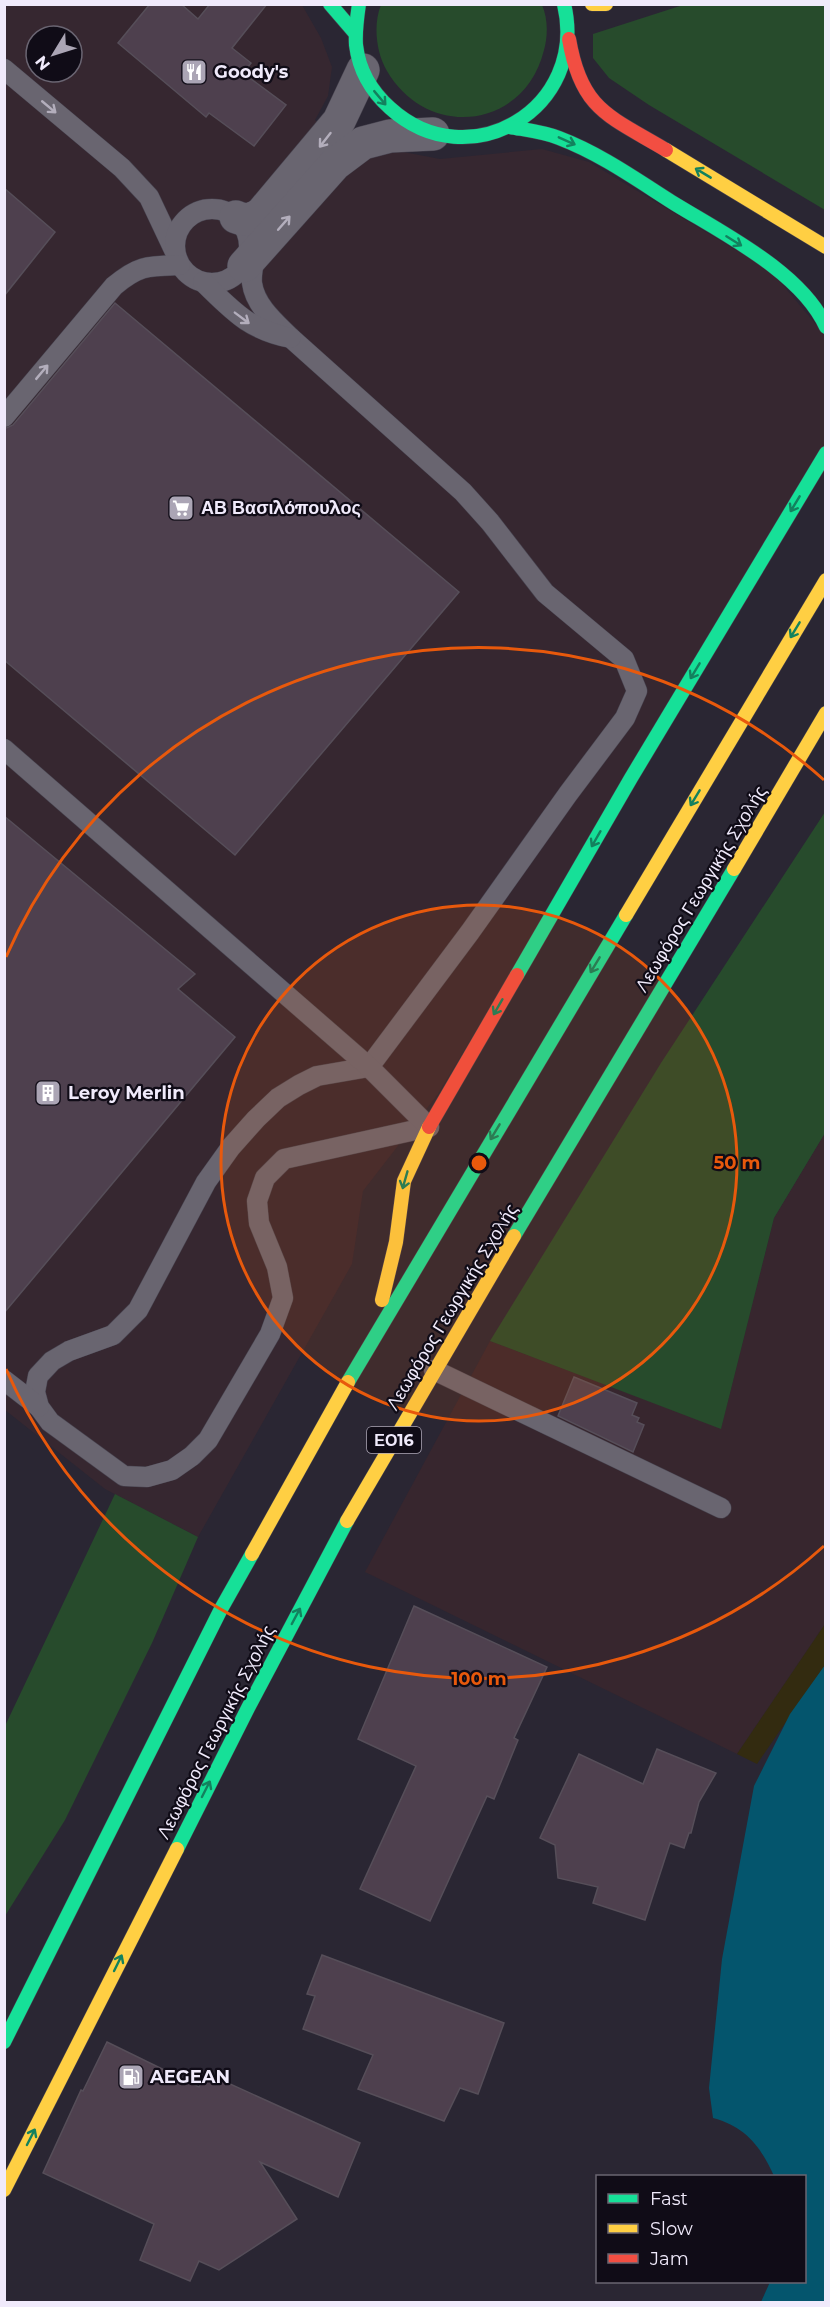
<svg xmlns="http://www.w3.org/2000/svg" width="830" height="2307" font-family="Montserrat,sans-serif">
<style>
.commercial{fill:#362730;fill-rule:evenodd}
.industrial{fill:#37262e}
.green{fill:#274b2c}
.sand{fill:#332b10}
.water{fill:#04556d}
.building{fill:#4e404e;stroke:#564e59;stroke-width:1.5}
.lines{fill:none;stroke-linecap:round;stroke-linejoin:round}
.lane-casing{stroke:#47434f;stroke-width:21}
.street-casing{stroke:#47434f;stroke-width:34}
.fast-casing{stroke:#47434f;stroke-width:15}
.slow-casing{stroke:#47434f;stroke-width:15}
.jam-casing{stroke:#47434f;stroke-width:15}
.lane{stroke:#696570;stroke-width:20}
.street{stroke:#696570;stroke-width:33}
.fast{stroke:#16e098;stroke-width:14}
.slow{stroke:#ffcf43;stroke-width:14}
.jam{stroke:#f24e42;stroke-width:14}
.oneway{stroke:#13815e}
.oneway2{stroke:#b3aebc}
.ring{fill:none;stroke:#e8590c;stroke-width:3}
.labels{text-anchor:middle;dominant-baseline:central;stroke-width:4.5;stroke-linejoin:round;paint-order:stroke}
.shield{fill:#100c17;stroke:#ada7b7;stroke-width:1.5}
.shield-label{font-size:16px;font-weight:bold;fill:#f0eafb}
.poi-label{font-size:18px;font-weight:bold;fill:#f0eafb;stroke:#100c17;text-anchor:start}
.street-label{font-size:18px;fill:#f0eafb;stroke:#100c17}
.centre{fill:#e8590c;stroke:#100c17;stroke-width:3}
.ring-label{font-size:18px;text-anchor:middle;font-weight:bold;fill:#e8590c;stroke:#100c17;stroke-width:4.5;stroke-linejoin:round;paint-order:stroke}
</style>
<rect width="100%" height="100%" fill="#2a2633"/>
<path class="commercial" d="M4,5h298l19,33 11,29 -4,29 -13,24 25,24 48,5 52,10 102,-10 47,13 182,109 54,64v118l-387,641 -75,97 -11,73 -154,273 -93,-48 -100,-79zM36,36h36v36h-36z"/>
<path class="industrial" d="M825,1133v491l-88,130 -372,-182 125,-231 231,87 53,-210z"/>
<g class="green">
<path d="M542,5c6,13 6,31 2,45 -19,79 -116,91 -157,21 -11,-18 -14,-47 -6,-66z"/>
<path d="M683,5h142v205l-176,-105 -40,-27 -16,-20v-24z"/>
<path d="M825,812v321l-51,85 -53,211 -231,-88 171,-278z"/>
<path d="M115,1494l83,43 -46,106 -87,177 -60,96v-190z"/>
</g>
<path class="sand" d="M825,1624v41l-68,99 -20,-10z"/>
<path class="water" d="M825,1665v637h-64l9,-20h34v-106h-30c-13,-29 -28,-49 -61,-58l-4,-30 13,-129 32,-173 36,-72z"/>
<g class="building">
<path d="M150,4h31l17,15 12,-15h57l-35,44 19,15 -8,10 43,32 -32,41 -45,-33 -3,4 -88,-74z"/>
<path d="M4,188l51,44 -51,64z"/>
<path d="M115,303l344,289 -224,263 -231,-195v-231l9,-4z"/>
<path d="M4,816l191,158 -17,15 57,48 -231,276z"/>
<path d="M574,1377l63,26 -5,12 7,3 -2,4 7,3 -11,27 -75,-36z"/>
<path d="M414,1606l133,61 -33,71 4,2 -24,59 -7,-3 -57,125 -70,-32 56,-123 -58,-27z"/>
<path d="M657,1749l59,24 -17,29 -8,31h-2l-5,15 -14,-5 -25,77 -52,-17 5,-16 -40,-9 -3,-33 -15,-7 39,-84 64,30z"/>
<path d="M322,1955l182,68 -26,71 -18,-6 -16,33 -86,-32 15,-34 -70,-26 12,-33 -8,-2z"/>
<path d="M107,2042l92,45 7,-14 154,70 -22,54 -78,-35 37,57 -78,51 -20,-9 -9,20 -50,-21 14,-36 -111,-51 38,-83 2,1z"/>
</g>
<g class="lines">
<g class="lane-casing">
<g id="lane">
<path d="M4,69l118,99 27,29 26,55"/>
<circle cx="212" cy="246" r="37"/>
<path d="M255,254c-1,9 -4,20 -3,29 3,23 24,40 39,55l172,154 27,30 55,71 79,66 13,32 -12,27 -57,76 -98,138 -101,135 -52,9 -18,9 -21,13 -22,21 -25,28 -25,35 -68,128 -25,25 -44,16 -17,10 -14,15 -3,16 4,15 11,15 74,54 23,1 25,-7 20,-14 16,-16 62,-106 13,-36 -6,-31 -18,-44 -2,-22 8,-23 19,-19 145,-32"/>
<path d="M203,282c30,29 46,48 88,56"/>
<path d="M4,417l110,-131c25,-21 34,-20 66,-21"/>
<path d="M4,749l365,318 60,60"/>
<path d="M434,1370l287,138"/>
<path d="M4,1380l35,27"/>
</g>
</g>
<g class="street-casing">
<g id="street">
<path d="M236,217c10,4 15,3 25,-3l78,-93 24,-51"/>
<path d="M244,266l91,-102 28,-21 27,-7 43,-2"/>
</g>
</g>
<g class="fast-casing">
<g id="fast">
<path d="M330,4l25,29"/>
<path d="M359,4c-2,14 -4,27 -3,41 3,25 16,47 34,63 79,72 199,0 174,-104"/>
<path d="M510,127c16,3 34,5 49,11 42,16 78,42 116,66 49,30 127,69 151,123"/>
<path d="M517,975l114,-197 195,-325"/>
<path d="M514,1236l220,-367"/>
<path d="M348,1382l278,-467"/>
<path d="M177,1849l71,-141 99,-187"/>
<path d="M4,2042l217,-433 31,-55"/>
</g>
</g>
<g class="slow-casing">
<g id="slow">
<path d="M592,4h14"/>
<path d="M666,150l160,97"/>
<path d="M734,869l92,-156"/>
<path d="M626,915l200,-335"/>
<path d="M382,1300l14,-58 8,-61 25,-54"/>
<path d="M347,1521l167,-285"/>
<path d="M252,1554l96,-172"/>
<path d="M4,2190l173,-341"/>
</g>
</g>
<g class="jam-casing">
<g id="jam">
<path d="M569,39c12,71 40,77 97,111"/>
<path d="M429,1127l88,-152"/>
</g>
</g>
<use href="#lane" class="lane"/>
<use href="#street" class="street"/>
<use href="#fast" class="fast"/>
<use href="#slow" class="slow"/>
<use href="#jam" class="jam"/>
</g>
<defs><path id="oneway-shaft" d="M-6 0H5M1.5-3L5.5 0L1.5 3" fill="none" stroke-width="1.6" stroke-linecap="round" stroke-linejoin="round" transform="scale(1.5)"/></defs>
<g class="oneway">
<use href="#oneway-shaft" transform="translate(380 98) rotate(50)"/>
<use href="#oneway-shaft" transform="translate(567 141) rotate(24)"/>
<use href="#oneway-shaft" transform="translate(703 173) rotate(-149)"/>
<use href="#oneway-shaft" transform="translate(734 241) rotate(32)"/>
<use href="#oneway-shaft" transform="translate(795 504) rotate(121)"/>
<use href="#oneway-shaft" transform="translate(795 630) rotate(121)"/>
<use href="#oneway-shaft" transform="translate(695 671) rotate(121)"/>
<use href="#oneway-shaft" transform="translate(695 798) rotate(121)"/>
<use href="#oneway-shaft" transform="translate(596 839) rotate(120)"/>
<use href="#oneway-shaft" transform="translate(595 965) rotate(121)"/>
<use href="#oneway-shaft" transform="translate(498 1007) rotate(120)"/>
<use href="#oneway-shaft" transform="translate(495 1132) rotate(121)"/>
<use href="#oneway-shaft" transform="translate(405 1180) rotate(106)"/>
<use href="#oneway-shaft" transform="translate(296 1616) rotate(-62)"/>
<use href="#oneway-shaft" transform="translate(206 1789) rotate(-63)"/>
<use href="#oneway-shaft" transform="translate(118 1963) rotate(-64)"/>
<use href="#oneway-shaft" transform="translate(31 2137) rotate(-63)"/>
</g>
<g class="oneway2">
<use href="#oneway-shaft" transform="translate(49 107) rotate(40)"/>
<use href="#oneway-shaft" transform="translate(325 140) rotate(128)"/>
<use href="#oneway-shaft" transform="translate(284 223) rotate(-49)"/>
<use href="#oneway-shaft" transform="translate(242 318) rotate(37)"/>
<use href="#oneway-shaft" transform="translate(42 372) rotate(-50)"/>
</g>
<circle cx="479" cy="1163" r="258" fill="#e8590c" fill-opacity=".12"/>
<g class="ring">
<circle cx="479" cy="1163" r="258"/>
<path d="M824 1546A516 516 0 0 1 6 1369M6 957A516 516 0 0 1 824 780"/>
</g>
<defs>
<g id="restaurant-square" transform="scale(1.35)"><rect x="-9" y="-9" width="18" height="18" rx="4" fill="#aba5b5" stroke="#100c17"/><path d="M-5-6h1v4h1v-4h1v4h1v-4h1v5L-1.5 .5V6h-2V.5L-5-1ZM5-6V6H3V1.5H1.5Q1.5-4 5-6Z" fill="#fff"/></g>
<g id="supermarket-square" transform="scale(1.35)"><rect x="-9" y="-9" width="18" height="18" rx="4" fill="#aba5b5" stroke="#100c17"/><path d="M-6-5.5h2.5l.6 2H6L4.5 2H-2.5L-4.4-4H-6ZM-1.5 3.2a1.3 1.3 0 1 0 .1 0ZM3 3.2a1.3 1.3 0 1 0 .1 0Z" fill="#fff"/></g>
<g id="building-square" transform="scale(1.35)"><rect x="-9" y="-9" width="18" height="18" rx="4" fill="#aba5b5" stroke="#100c17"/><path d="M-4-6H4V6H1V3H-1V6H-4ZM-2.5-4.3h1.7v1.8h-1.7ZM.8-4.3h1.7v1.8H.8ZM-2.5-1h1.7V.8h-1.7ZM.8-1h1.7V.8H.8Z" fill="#fff"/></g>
<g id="fuel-square" transform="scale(1.35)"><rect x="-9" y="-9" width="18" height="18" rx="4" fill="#aba5b5" stroke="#100c17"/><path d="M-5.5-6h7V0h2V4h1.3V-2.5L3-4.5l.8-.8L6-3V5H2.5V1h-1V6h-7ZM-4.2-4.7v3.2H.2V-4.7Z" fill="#fff"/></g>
</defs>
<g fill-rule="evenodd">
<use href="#restaurant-square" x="194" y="72"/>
<use href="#supermarket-square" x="181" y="508"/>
<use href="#building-square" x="48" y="1093"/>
<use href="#fuel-square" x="131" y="2077"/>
</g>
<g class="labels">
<rect class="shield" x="367" y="1427" width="54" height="26" rx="4.5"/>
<g class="shield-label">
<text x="394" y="1440">ΕΟ16</text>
</g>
<g class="poi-label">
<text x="214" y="72">Goody's</text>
<text x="201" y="508">ΑΒ Βασιλόπουλος</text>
<text x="68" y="1093">Leroy Merlin</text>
<text x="150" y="2077">AEGEAN</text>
</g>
<g class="street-label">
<text transform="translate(701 889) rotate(-59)">Λεωφόρος Γεωργικής Σχολής</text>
<text transform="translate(452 1307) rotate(-59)">Λεωφόρος Γεωργικής Σχολής</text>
<text transform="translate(216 1732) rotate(-63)">Λεωφόρος Γεωργικής Σχολής</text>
</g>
</g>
<circle cx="479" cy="1163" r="9" class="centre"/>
<g class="ring-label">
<text x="737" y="1169">50 m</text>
<text x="479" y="1685">100 m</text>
</g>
<rect width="830" height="2307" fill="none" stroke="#f0eafb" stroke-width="12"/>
<rect x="596" y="2175" width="210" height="108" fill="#100c17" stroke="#6a6572" stroke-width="1.5"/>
<rect x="608" y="2194" width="30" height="9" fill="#16e098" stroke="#6a6572" stroke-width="1.5"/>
<text x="650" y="2205" font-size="18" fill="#f0eafb">Fast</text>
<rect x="608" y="2224" width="30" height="9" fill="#ffcf43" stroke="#6a6572" stroke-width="1.5"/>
<text x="650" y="2235" font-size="18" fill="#f0eafb">Slow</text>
<rect x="608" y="2254" width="30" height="9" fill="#f24e42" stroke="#6a6572" stroke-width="1.5"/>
<text x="650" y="2265" font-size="18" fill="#f0eafb">Jam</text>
<g transform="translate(54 54) rotate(232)"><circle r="28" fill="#100c17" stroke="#6a6572" stroke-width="1.5"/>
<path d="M0-4.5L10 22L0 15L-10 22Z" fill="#aba5b5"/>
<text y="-9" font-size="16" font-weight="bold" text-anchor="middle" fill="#f0eafb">N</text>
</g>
</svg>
